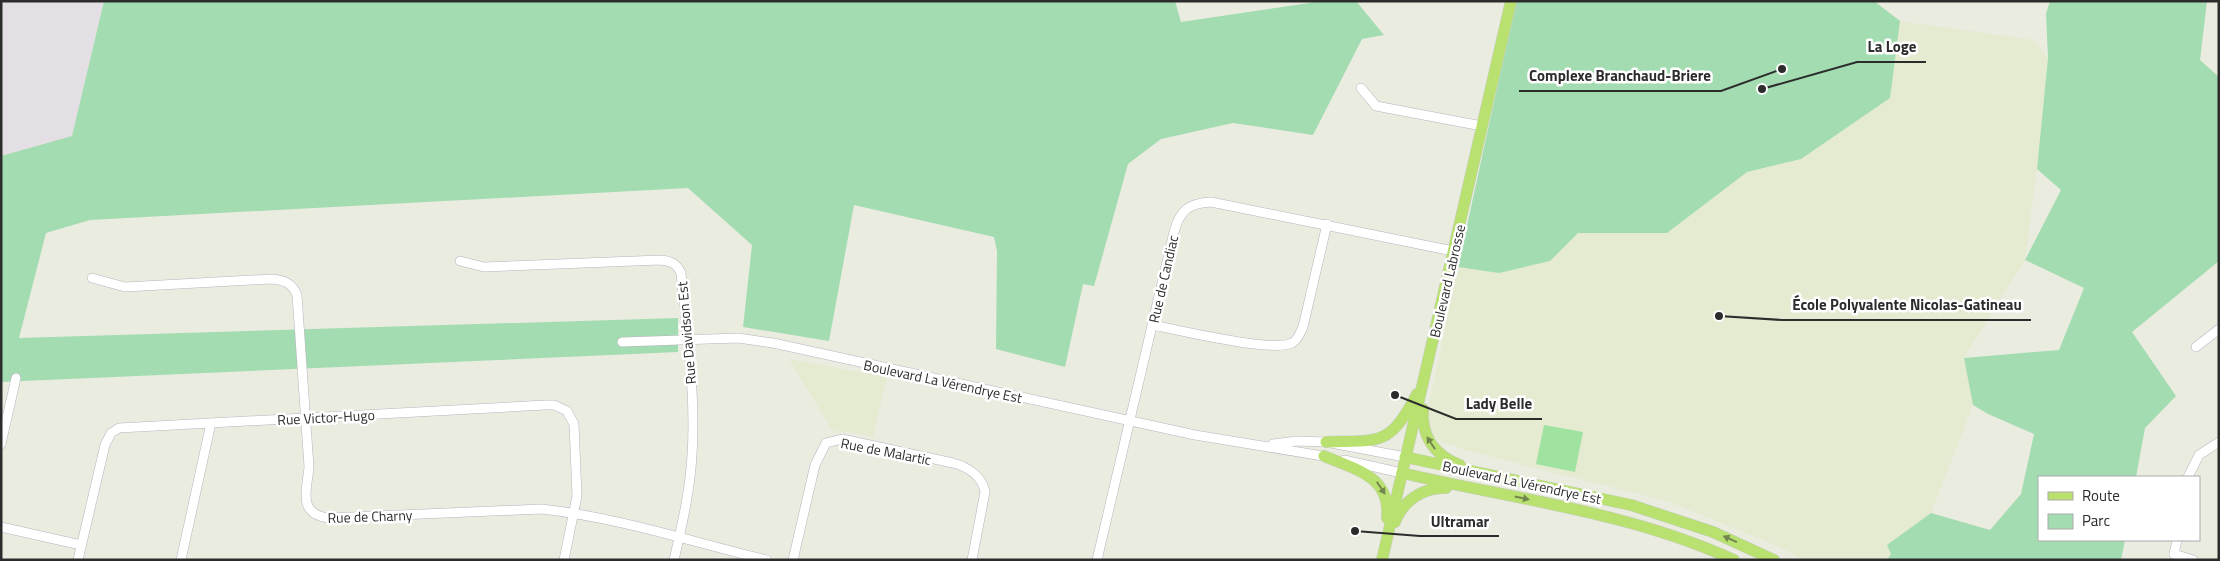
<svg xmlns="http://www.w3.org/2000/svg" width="2220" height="561" font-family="'Titillium Web',sans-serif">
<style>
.industrial{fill:#e4dfe5}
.education{fill:#e4ebd1}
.green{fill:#a3dcb1}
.pitch{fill:#a0e2a0}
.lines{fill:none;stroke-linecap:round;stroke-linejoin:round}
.minor-casing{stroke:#b7b3be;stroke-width:10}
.major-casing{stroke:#ccc;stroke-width:12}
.minor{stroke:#fff;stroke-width:9}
.major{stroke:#b9e16f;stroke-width:11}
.oneway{fill:#72864e}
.labels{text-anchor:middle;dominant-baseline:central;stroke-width:5;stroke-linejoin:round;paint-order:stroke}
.street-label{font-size:14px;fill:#2c2c2c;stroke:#fff}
.leader{fill:none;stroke:#2c2c2c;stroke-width:2}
.callout-dot{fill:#2c2c2c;stroke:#fff;stroke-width:2}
.callout-label{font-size:15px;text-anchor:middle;font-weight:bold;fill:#2c2c2c;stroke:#fff;stroke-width:5;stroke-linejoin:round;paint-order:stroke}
</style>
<rect width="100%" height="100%" fill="#eaece0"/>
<path class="industrial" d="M1,1h103l-32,135 -71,20z"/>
<g class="education">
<path d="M1900,21l134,19 14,18 -11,111 -12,91 -61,98 9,47 -42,108 -44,32 4,9 -4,6h-84l-23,-13 -113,-46 -202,-51 -27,-10 -8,-9 -4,-12 32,-152 41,6 51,-12 28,-28h89l80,-61 54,-13 89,-61z"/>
<path d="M789,359l98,18 -14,60 -26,-5 -14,-1z"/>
</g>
<g class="green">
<path d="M104,1h1071l6,21 142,-21h33l28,34 -22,4 -49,96 -80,-12 -72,16 -33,25 -34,122 -11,-2 -18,83 -69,-18 1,-98 -3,-14 -140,-32 -25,136 -86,-14 9,-82 -64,-57 -598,32 -44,13 -27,105 659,-20v34l-677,30v-226l71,-20z"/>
<path d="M1516,1h358l26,20 -10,77 -89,61 -54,13 -80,61h-89l-28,28 -51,12 -41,-6z"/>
<path d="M2050,1h157l-7,59 19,17v184l-87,71 44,64 -31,32 -9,49h-97v63h86l-4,20h-234l4,-6 -4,-9 44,-32 59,17 31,-36 13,-60 -46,-20 -15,-9 -9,-47 95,-8 25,-62 -59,-28 36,-70 -24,-21 11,-111 -2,-44z"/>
</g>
<path class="pitch" d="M1544,425l39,7 -8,40 -39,-8z"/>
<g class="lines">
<g class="minor-casing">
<g id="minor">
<path d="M1361,88l15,18 106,20"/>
<path d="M460,261l24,6 176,-7c11,1 16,3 21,13 6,60 15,122 11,182 -2,36 -10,70 -18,105"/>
<path d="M92,278l33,9 146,-8c13,1 21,4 26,16l12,172c-2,23 -12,46 19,51l213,-9c76,8 151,33 226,51"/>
<path d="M1153,325c25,5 121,28 139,18 6,-3 8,-10 11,-16l24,-103"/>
<path d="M622,342l116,-4 35,5 422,92 134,22"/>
<path d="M2196,347l23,-18"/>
<path d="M1,444l15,-66"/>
<path d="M1273,444l24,-3 29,1 79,15"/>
<path d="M1344,460l58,13"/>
<path d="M2188,477l11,-22 20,-13"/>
<path d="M1,527l80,18"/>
<path d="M2177,540l-3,14 19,6"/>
<path d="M78,560l27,-115 6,-12 8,-5 426,-23h9l13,6 7,13 3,72 -13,64"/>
<path d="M181,560l30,-137"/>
<path d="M793,560l22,-95 11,-22 16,-4 111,24c15,4 29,13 32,29l-13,68"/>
<path d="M1097,560l77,-328c6,-22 15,-29 37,-30l242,49"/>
</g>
</g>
<g class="major-casing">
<g id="major">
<path d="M1423,409c-2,27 11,46 37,56"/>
<path d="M1326,442c55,-2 63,5 91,-48"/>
<path d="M1324,456c32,14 67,20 63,62"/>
<path d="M1405,457l226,48 82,27 61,28"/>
<path d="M1402,473c111,26 228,39 332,87"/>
<path d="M1395,522c8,-21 28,-35 51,-34"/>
<path d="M1382,560l129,-559"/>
</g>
</g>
<use href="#minor" class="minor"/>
<use href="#major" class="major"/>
</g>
<defs><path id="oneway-solid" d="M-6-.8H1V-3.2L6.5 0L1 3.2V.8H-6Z" transform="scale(1.25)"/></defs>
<g class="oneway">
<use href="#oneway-solid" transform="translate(1431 443) rotate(-123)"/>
<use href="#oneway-solid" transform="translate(1381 488) rotate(56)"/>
<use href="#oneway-solid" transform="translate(1522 498) rotate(12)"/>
<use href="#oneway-solid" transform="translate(1730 539) rotate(-156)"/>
</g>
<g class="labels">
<g class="street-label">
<text transform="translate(1163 279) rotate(-77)">Rue de Candiac</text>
<text transform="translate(1447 281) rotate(-77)">Boulevard Labrosse</text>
<text transform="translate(686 333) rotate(-95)">Rue Davidson Est</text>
<text transform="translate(943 381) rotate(12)">Boulevard La Vérendrye Est</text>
<text transform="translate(326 417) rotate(-3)">Rue Victor-Hugo</text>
<text transform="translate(886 451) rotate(11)">Rue de Malartic</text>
<text transform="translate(1522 482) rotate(12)">Boulevard La Vérendrye Est</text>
<text transform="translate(370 516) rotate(-2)">Rue de Charny</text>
</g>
</g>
<path class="leader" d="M1762 89L1857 62H1926M1782 69L1721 91H1519M1719 316L1782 320H2031M1395 395L1456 419H1542M1355 531L1420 536H1499"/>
<g class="callout-dot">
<circle cx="1762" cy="89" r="5"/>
<circle cx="1782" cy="69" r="5"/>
<circle cx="1719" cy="316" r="5"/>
<circle cx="1395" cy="395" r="5"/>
<circle cx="1355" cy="531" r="5"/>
</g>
<g class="callout-label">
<text x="1892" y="52">La Loge</text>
<text x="1620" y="81">Complexe Branchaud-Briere</text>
<text x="1907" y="310">École Polyvalente Nicolas-Gatineau</text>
<text x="1499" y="409">Lady Belle</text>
<text x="1460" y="527">Ultramar</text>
</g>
<rect width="2220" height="561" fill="none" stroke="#2c2c2c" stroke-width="5"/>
<rect x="2038" y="476" width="162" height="65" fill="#ffffff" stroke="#ababab"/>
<rect x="2048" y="492" width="25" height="8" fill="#b9e16f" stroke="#ababab"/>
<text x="2082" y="501" font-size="15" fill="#2c2c2c">Route</text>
<rect x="2048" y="514" width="25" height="15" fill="#a3dcb1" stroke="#ababab"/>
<text x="2082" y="526" font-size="15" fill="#2c2c2c">Parc</text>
</svg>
